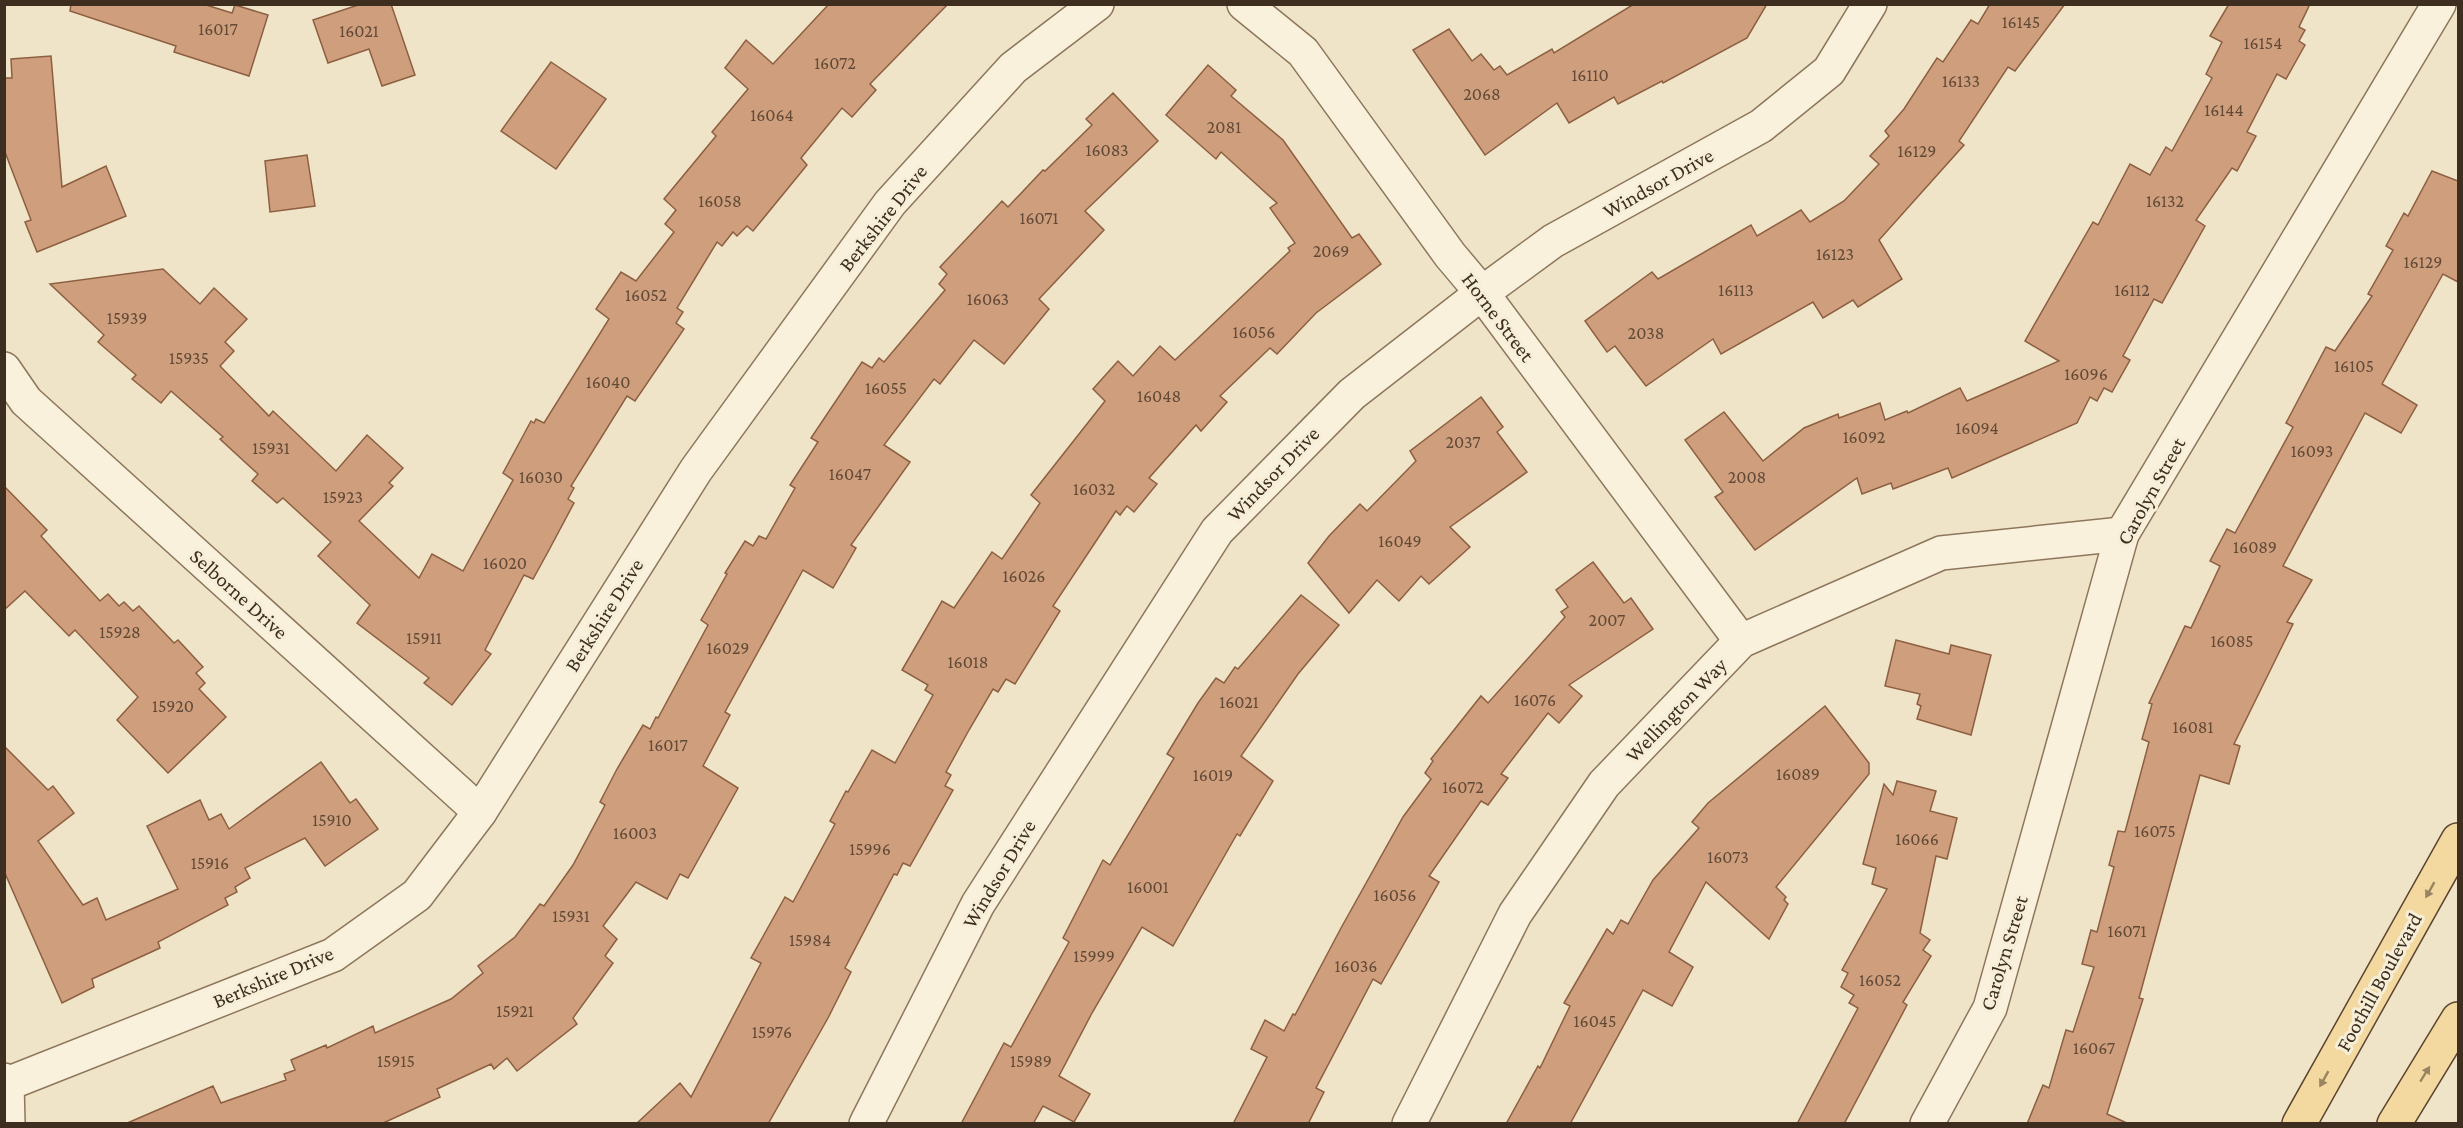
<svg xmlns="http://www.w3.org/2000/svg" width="2463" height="1128" font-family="'Crimson Pro',serif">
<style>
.building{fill:#cf9f7d;stroke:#8d5f41;stroke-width:1.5}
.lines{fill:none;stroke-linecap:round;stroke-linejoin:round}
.minor-casing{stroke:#8d765c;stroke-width:36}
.major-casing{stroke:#5b4430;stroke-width:36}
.minor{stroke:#faf1dc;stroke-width:33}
.major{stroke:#f3d9a0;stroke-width:33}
.oneway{fill:#988460}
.labels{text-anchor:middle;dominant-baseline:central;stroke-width:6;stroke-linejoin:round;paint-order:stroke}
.number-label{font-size:18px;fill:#624a37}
.street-label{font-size:21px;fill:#3d2e20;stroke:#f7eed8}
</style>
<rect width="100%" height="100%" fill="#f0e4c8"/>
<g class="building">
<path d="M71,4h132l29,9 3,-8 33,10 -19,61 -75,-24 2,-6 -106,-35z"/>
<path d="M361,4h30l24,71 -33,11 -13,-37 -41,14 -15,-43z"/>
<path d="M829,4h119l-78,80 6,6 -24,27 -10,-9 -41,50 6,7 -54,66 -6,-5 -10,10 -4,-4 -11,14 -5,-4 -40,66 6,4 -7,11 8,6 -49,72 -8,-5 -56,90 3,2 -6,11 6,4 -25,47 -16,29 -9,-4 -39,75 6,4 -39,51 -28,-22 5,-5 -72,-55 13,-18 -52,-49 13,-14 -48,-44 -6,5 -25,-22 6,-7 -38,-35 3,-2 -52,-46 -10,12 -29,-24 4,-4 -38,-33 6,-7 -54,-51 113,-15 37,35 14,-16 33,31 -22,23 9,9 -14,15 49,50 4,-5 63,60 31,-36 36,33 -14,15 4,3 -34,35 60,57 13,-24 31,17 50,-91 -10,-7 28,-52 3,2 2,-4 8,4 65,-104 -13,-10 25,-37 15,9 38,-49 -9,-8 11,-14 -12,-11 52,-63 -4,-4 36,-43 -23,-21 21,-28 27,24z"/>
<path d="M1634,4h133l-20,34 -84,45 -1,-2 -44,23 -4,-7 -45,26 -12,-20 -72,52 -72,-105 36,-21 23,32 9,-7 13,16 6,-4 7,9 45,-26 2,4z"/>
<path d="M1990,4h75l-50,67 -7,-4 -49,74 5,4 -85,95 23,39 -44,28 -5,-7 -30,18 -10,-16 -92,52 -8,-15 -67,47 -31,-40 -8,6 -22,-31 67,-49 6,7 93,-54 6,11 44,-26 9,12 34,-21 35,-37 -9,-8 19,-20 -4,-5 19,-22 33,-51 6,4 28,-42 7,4z"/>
<path d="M2229,4h81l-11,23 6,3 -6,11 6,4 -19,34 -9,-5 -30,58 9,4 -19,35 -5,-3 -36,52 9,6 -43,77 -8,-4 -31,57 7,4 -18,32 -8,-4 -7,13 -7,-4 -13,26 -125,55 -4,-10 -55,21 -2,-6 -29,11 -5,-16 -102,72 -40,-53 8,-5 -38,-52 39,-28 39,49 41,-33 34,-14 1,4 41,-15 5,17 22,-9 1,2 52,-25 7,13 92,-40 -34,-20 68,-119 5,3 32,-61 20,11 16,-28 6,4 40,-73 -6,-4 16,-32 -12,-6z"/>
<path d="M51,56l11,131 44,-21 20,50 -89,36 -12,-30 6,-2 -26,-68v-74h7l-1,-19z"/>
<path d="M551,62l55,37 -50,70 -55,-38z"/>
<path d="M1208,65l28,25 -5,6 52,44 69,98 7,-4 22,30 -65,49 -39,41 -7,-6 -50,48 7,6 -26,29 -5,-6 -47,53 8,6 -23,28 -7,-6 -7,9 -4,-4 -63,95 7,5 -45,73 -9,-5 -8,13 -5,-3 -24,41 -23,42 5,3 -6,11 8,4 -43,76 -7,-3 -6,12 -3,-1 -49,94 6,4 -23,46 -60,106h-132l44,-41 11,14 70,-134 -10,-5 34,-61 8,5 42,-78 -5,-3 16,-30 2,1 24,-42 23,13 38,-68 -8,-5 3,-5 -26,-15 40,-69 12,7 38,-56 10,7 38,-56 -9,-8 74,-94 -12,-12 25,-28 15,15 27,-30 15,14 115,-109 -2,-3 7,-5 -25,-35 7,-5 -56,-51 -5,7 -50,-44z"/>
<path d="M1113,93l45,48 -73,70 19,19 -65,69 10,10 -45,55 -30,-24 -34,44 -6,-5 -50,66 26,17 -59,83 5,3 -23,40 -30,-18 -78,142 5,3 -27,51 35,22 -50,90 -8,-4 -13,25 -31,-17 -33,44 14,13 -12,17 8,7 -40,55 4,6 -60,47 -10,-13 -13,11 -3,-5 -54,25 3,8 -59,27h-256l88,-38 8,17 65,-23 -2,-6 11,-4 -4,-10 35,-15 1,3 46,-22 2,7 76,-34 32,-26 -5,-7 37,-29 25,-33 4,2 29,-41 32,-60 -5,-3 17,-33 26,-44 7,4 6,-12 2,1 50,-93 -7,-5 26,-46 -2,-1 20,-32 8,5 6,-10 7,3 29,-51 -5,-3 28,-43 -7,-4 51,-76 10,6 7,-10 5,4 61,-72 -6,-6 8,-10 -7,-7 62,-66 6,6 35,-37 2,1 47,-46 -6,-6z"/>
<path d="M307,155l8,51 -45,6 -5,-51z"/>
<path d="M2432,171l26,10v101l-15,-8 -61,110 35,21 -16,28 -36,-20 -82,153 29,14 -25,42 6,2 -59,120 6,2 -11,38 -29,-9 -61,223 4,1 -36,115 22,10h-102l16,-39 6,3 17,-58 7,2 21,-65 -12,-3 9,-34 6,2 17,-65 -5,-2 9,-34 7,1 24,-90 -7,-3 10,-35 -3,-1 36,-77 6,2 29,-62 -10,-5 17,-32 8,4 58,-106 -7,-4 40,-76 9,4 37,-55 -4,-2 25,-44 -7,-4 18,-33 4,3z"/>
<path d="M1481,397l22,30 -6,5 30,40 -77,55 20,20 -41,37 -8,-8 -22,25 -22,-21 -28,33 -41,-50 21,-27 31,-32 7,7 49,-50 -6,-10z"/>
<path d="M4,486l43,44 -6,6 59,65 8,-7 11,12 5,-4 9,9 6,-5 35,37 4,-3 25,27 -7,6 9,10 -6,6 27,28 -58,56 -51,-53 21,-23 -63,-67 -6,6 -44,-45 -21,19z"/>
<path d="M1593,562l31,41 7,-5 22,31 -84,56 13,11 -23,27 -11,-10 -47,61 7,4 -20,27 -7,-4 -52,75 10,6 -58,102 -8,-5 -57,109 8,4 -16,32h-75l34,-67 -16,-8 14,-29 19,11 9,-17 2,1 46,-87 62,-111 28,-38 -6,-6 8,-12 -2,-2 50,-63 7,7 77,-86 -4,-5 7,-5 -12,-17z"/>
<path d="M1301,595l38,30 -41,49 -57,82 32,25 -33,55 -3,-2 -64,112 -31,-19 -50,86 -33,63 31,18 -16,28 -31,-16 -10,18h-72l43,-81 7,4 58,-105 -6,-4 40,-78 7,5 64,-107 -7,-4 31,-51 18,-25 8,5 11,-16 3,2z"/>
<path d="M1896,640l53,14 2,-9 40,10 -20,80 -54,-16 4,-13 -4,-2 3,-10 -35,-8z"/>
<path d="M1825,706l44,57v11l-93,113 10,10 -2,3 4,4 -19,35 -63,-57 -37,70 24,15 -21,39 -29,-16 -73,134h-64l32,-58 2,2 30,-62 -6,-3 43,-74 6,5 8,-14 7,4 25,-44 46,-52 -7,-6 16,-19z"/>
<path d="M4,746l44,44 5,-4 21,27 -36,28 45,64 14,-7 9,22 72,-31 -31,-63 53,-26 9,20 12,-6 8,15 92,-67 29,41 6,-4 22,30 -53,37 -20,-28 -60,30 5,10 -15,9 2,5 -12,6 3,7 -70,37 2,6 -68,31 2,8 -32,16 -58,-132z"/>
<path d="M1897,781l39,10 -6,20 27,7 -10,41 -11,-3 -16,77 10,7 -7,10 8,6 -28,46 4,3 -63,119h-47l61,-116 -9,-5 5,-8 -13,-8 7,-14 -6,-3 45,-81 -15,-5 4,-16 -13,-4 21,-80 9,11z"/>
</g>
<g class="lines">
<g class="minor-casing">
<g id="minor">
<path d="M1244,4l59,48 147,203 32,38 259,348"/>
<path d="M4,369l22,32 454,411"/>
<path d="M4,1080l3,4 1,40"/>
<path d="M7,1084l326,-129 84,-60 63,-83 216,-342 194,-267 123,-135 84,-64"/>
<path d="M866,1124l112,-220 239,-373 135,-137 130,-101 71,-52 208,-115 68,-55 41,-67"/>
<path d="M1409,1124l106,-210 89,-130 137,-143 200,-88 181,-19"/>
<path d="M1927,1124l63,-116 132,-474 317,-530"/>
</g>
</g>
<g class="major-casing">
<g id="major">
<path d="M2299,1124l159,-284"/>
<path d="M2394,1124l64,-105"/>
</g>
</g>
<use href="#minor" class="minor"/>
<use href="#major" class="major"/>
</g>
<defs><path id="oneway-solid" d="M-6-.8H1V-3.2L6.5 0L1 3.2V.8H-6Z" transform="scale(1.5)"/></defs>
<g class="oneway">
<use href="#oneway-solid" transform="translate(2430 890) rotate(119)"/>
<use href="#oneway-solid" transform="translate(2425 1074) rotate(-58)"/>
<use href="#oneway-solid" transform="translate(2324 1079) rotate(119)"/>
</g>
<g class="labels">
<g class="number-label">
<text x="2021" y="22">16145</text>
<text x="218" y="29">16017</text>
<text x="359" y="31">16021</text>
<text x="2263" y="43">16154</text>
<text x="835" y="63">16072</text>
<text x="1590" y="75">16110</text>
<text x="1961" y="81">16133</text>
<text x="1482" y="94">2068</text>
<text x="2224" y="110">16144</text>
<text x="772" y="115">16064</text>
<text x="1224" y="127">2081</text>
<text x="1107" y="150">16083</text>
<text x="1917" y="151">16129</text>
<text x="720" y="201">16058</text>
<text x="2165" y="201">16132</text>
<text x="1039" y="218">16071</text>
<text x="1331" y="251">2069</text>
<text x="1835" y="254">16123</text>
<text x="2423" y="262">16129</text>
<text x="1736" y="290">16113</text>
<text x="2132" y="290">16112</text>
<text x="646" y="295">16052</text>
<text x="988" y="299">16063</text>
<text x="127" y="318">15939</text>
<text x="1254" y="332">16056</text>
<text x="1646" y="333">2038</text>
<text x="189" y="358">15935</text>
<text x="2354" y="366">16105</text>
<text x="2086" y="374">16096</text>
<text x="608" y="382">16040</text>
<text x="886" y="388">16055</text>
<text x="1159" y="396">16048</text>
<text x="1977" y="428">16094</text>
<text x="1864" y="437">16092</text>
<text x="1463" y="442">2037</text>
<text x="271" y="448">15931</text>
<text x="2312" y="451">16093</text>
<text x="850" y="474">16047</text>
<text x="541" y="477">16030</text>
<text x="1747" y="477">2008</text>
<text x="1094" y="489">16032</text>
<text x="343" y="497">15923</text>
<text x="1400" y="541">16049</text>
<text x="2255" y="547">16089</text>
<text x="505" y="563">16020</text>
<text x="1024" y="576">16026</text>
<text x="1607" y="620">2007</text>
<text x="120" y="632">15928</text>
<text x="424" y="638">15911</text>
<text x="2232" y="641">16085</text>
<text x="728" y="648">16029</text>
<text x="968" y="662">16018</text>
<text x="1535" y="700">16076</text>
<text x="1239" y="702">16021</text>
<text x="173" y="706">15920</text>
<text x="2193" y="727">16081</text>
<text x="668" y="745">16017</text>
<text x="1798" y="774">16089</text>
<text x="1213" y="775">16019</text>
<text x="1463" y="787">16072</text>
<text x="332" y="820">15910</text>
<text x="2155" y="831">16075</text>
<text x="635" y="833">16003</text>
<text x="1917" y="839">16066</text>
<text x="870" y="849">15996</text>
<text x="1728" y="857">16073</text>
<text x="210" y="863">15916</text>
<text x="1148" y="887">16001</text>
<text x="1395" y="895">16056</text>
<text x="571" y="916">15931</text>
<text x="2127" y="931">16071</text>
<text x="810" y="940">15984</text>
<text x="1094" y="956">15999</text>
<text x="1356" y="966">16036</text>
<text x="1880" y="980">16052</text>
<text x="515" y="1011">15921</text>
<text x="1595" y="1021">16045</text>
<text x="772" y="1032">15976</text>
<text x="2094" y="1048">16067</text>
<text x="396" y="1061">15915</text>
<text x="1031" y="1061">15989</text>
</g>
<g class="street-label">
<text transform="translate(1658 183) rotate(-29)">Windsor Drive</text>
<text transform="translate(883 218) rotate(-52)">Berkshire Drive</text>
<text transform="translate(1498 317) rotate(53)">Horne Street</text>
<text transform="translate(1273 474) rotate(-46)">Windsor Drive</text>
<text transform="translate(2151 491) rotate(-61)">Carolyn Street</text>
<text transform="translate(239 594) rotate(42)">Selborne Drive</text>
<text transform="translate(604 615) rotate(-58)">Berkshire Drive</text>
<text transform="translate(1676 710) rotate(-46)">Wellington Way</text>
<text transform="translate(999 874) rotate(-59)">Windsor Drive</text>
<text transform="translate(2004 953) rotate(-73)">Carolyn Street</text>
<text transform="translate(273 977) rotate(-23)">Berkshire Drive</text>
<text transform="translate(2379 982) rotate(-61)">Foothill Boulevard</text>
</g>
</g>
<rect width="2463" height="1128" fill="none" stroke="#3d2e20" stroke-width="12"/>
</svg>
